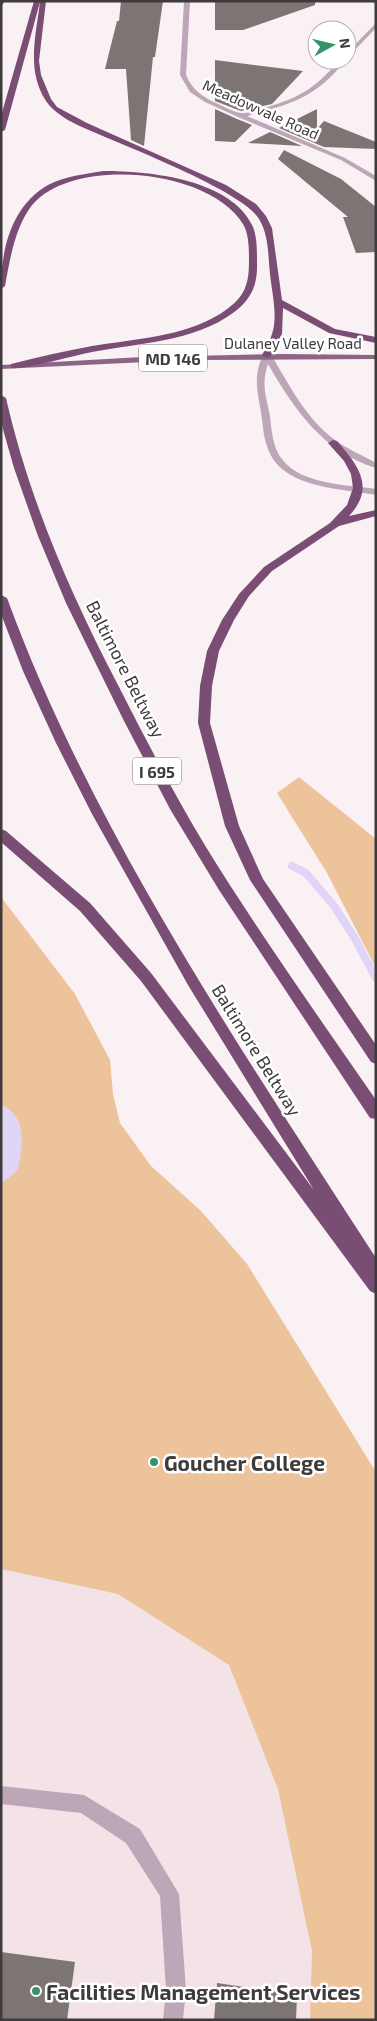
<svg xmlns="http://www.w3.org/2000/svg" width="377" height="2021" font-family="'Exo 2',sans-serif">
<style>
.built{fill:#f3e3e7}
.green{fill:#ecc39a}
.water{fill:#e0d4f7}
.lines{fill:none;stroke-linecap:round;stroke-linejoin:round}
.stream{stroke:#e0d4f7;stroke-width:8}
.building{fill:#7c7573}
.service{fill:#bca6b8;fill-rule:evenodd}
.minor{fill:#bca6b8;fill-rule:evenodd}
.tertiary{fill:#bca6b8;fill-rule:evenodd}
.primary{fill:#8c6586;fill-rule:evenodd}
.motorway{fill:#7a4e74;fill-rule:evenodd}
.poi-dot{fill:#35936b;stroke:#fff;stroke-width:2}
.labels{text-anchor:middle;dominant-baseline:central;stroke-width:5;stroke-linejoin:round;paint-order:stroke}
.far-street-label{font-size:15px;fill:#3e3b3c;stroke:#fff}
.shield{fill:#fff;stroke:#787676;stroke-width:1}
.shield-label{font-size:16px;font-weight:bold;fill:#3e3b3c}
.street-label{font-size:18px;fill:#3e3b3c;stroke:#fff}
.near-poi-label{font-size:21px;font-weight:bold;fill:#3e3b3c;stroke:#fff;text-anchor:start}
</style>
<rect width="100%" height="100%" fill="#f9f1f3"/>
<path class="built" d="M1,952l375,1068h-375z"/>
<g class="green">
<path d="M299,777l77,62v129l-49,-95 -50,-80z"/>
<path d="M1,897l74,97 35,66 3,34 7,29 31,43 50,45 46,53 129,208v548h-66l2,-69 -34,-162 -49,-124 -111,-71 -117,-25z"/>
</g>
<path class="water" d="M1,1105c28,11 21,43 17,65l-17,14z"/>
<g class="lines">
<path class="stream" d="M292,866l14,7 28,33 20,31 22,41"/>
</g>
<g class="building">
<path d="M121,1h42l-8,56h-2l-9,89 -13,-6 -5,-71h-21l12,-48h2z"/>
<path d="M215,1h100v4l-72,25h-28z"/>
<path d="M215,60l88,11 -31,33 -31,7 -26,-10z"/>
<path d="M215,109l22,10 15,6 -17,17 -20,-1z"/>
<path d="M317,109v20l7,-8 52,21v7l-52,-2 -45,-19z"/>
<path d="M270,132l32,14 -54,-3z"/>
<path d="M284,150l57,29 35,28v45l-20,1 -13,-36h5l-70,-58z"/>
<path d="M1,1952l74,10 -8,58h-66z"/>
<path d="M217,1983l80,12 -1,25h-82z"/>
</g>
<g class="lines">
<path class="service" d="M1,1786l83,9 56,34 39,65 7,96 -3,30h-20l3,-30 -6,-94 -34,-53 -45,-30 -80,-9z"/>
<g class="minor">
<path d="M184,1h6l-4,74c6,14 16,22 30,28 7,3 17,9 25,10 5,1 13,-3 19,-4 38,-10 53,-19 80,-49h6c-32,39 -53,43 -99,56l98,42 31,18v5l-35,-21 -103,-43 -33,-15 -15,-10 -10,-17z"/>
<path d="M370,1h6v2l-6,-1z"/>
<path d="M376,23v5l-29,30v-5z"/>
</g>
<path class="tertiary" d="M264,353h6c19,31 35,65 65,87 12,9 27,15 41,23v5c-53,-16 -82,-59 -108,-104 -7,21 -2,31 2,52 1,10 2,21 5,30 13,39 68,38 101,43v6c-36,-7 -96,-6 -109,-49 -4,-10 -4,-23 -6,-34 -4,-23 -8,-37 3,-59z"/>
<path class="primary" d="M282,354l94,1v4l-188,1 -187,9v-4l141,-8z"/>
<g class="motorway">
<path d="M1,1h4l-4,6z"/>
<path d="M34,1h12l-7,60 2,14 10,24 6,8 30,16 139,62 30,19 10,12 6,12 10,72 53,29 41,8v6l-47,-10 -46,-25 -1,26 -12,23h-6l-2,-2c4,-7 8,-14 10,-21 6,-18 0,-41 -2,-60 -2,-18 -1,-39 -11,-55 -15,-27 -129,-71 -163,-86 -17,-7 -39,-16 -50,-32 -20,-30 -10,-66 -6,-99l-35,128 -4,2v-16z"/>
<path d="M104,171c45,0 128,8 149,56 4,10 4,23 4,34 1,23 -5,38 -24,52 -40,29 -94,30 -141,39 -16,3 -69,18 -81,16v-4c27,-7 54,-13 81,-18 43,-7 90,-9 128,-32 23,-15 29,-26 29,-53 0,-12 0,-27 -6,-37 -33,-55 -168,-68 -210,-20 -18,22 -23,55 -28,82l-4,3c0,-39 10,-83 47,-104 17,-9 37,-11 56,-14z"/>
<path d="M1,395l5,3c23,101 64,195 112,287 28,55 56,109 88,162 53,86 112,169 170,253v19l-6,-1 -151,-228 -49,-81 -46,-88 -58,-118 -28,-67 -24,-68 -10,-35 -3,-12z"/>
<path d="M333,440l4,1c21,24 39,46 12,75l27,-6v6l-37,10 -67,45 -23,25 -15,24 -15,31 -7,35 -2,37 29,103 24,53 113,166v19l-5,-2 -121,-182 -25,-54 -27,-103 2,-37 7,-35 15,-31 17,-26 25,-27 66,-44 17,-18 6,-17 -2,-14 -7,-13 -16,-18z"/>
<path d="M1,595l6,3c86,234 234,451 369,660v36l-6,-3 -229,-310 -61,-70 -79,-69v-13l5,2 84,72 61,70 163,217 -126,-205 -96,-171 -36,-71 -33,-72 -22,-57z"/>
</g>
</g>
<g class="poi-dot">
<circle cx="154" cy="1462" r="5"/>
<circle cx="36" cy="1991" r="5"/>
</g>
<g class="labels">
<g class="far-street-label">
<text transform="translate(261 109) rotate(24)">Meadowvale Road</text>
<text x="293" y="343">Dulaney Valley Road</text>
</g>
<g class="shield">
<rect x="139" y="344.5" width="68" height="27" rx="4"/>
<rect x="133" y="757.5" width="48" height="27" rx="4"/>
</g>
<g class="shield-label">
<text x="173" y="358">MD 146</text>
<text x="157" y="771">I 695</text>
</g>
<g class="street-label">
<text transform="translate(126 669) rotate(63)">Baltimore Beltway</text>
<text transform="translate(257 1050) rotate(58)">Baltimore Beltway</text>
</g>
<g class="near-poi-label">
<text x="164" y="1462">Goucher College</text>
<text x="46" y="1991">Facilities Management Services</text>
</g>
</g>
<rect width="377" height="2021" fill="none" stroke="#3e3b3c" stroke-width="5"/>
<g transform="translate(332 45) rotate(82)"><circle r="24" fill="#ffffff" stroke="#b2b1b1"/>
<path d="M0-4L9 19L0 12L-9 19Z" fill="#35936b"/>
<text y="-8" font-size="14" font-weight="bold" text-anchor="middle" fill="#3e3b3c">N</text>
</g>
</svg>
